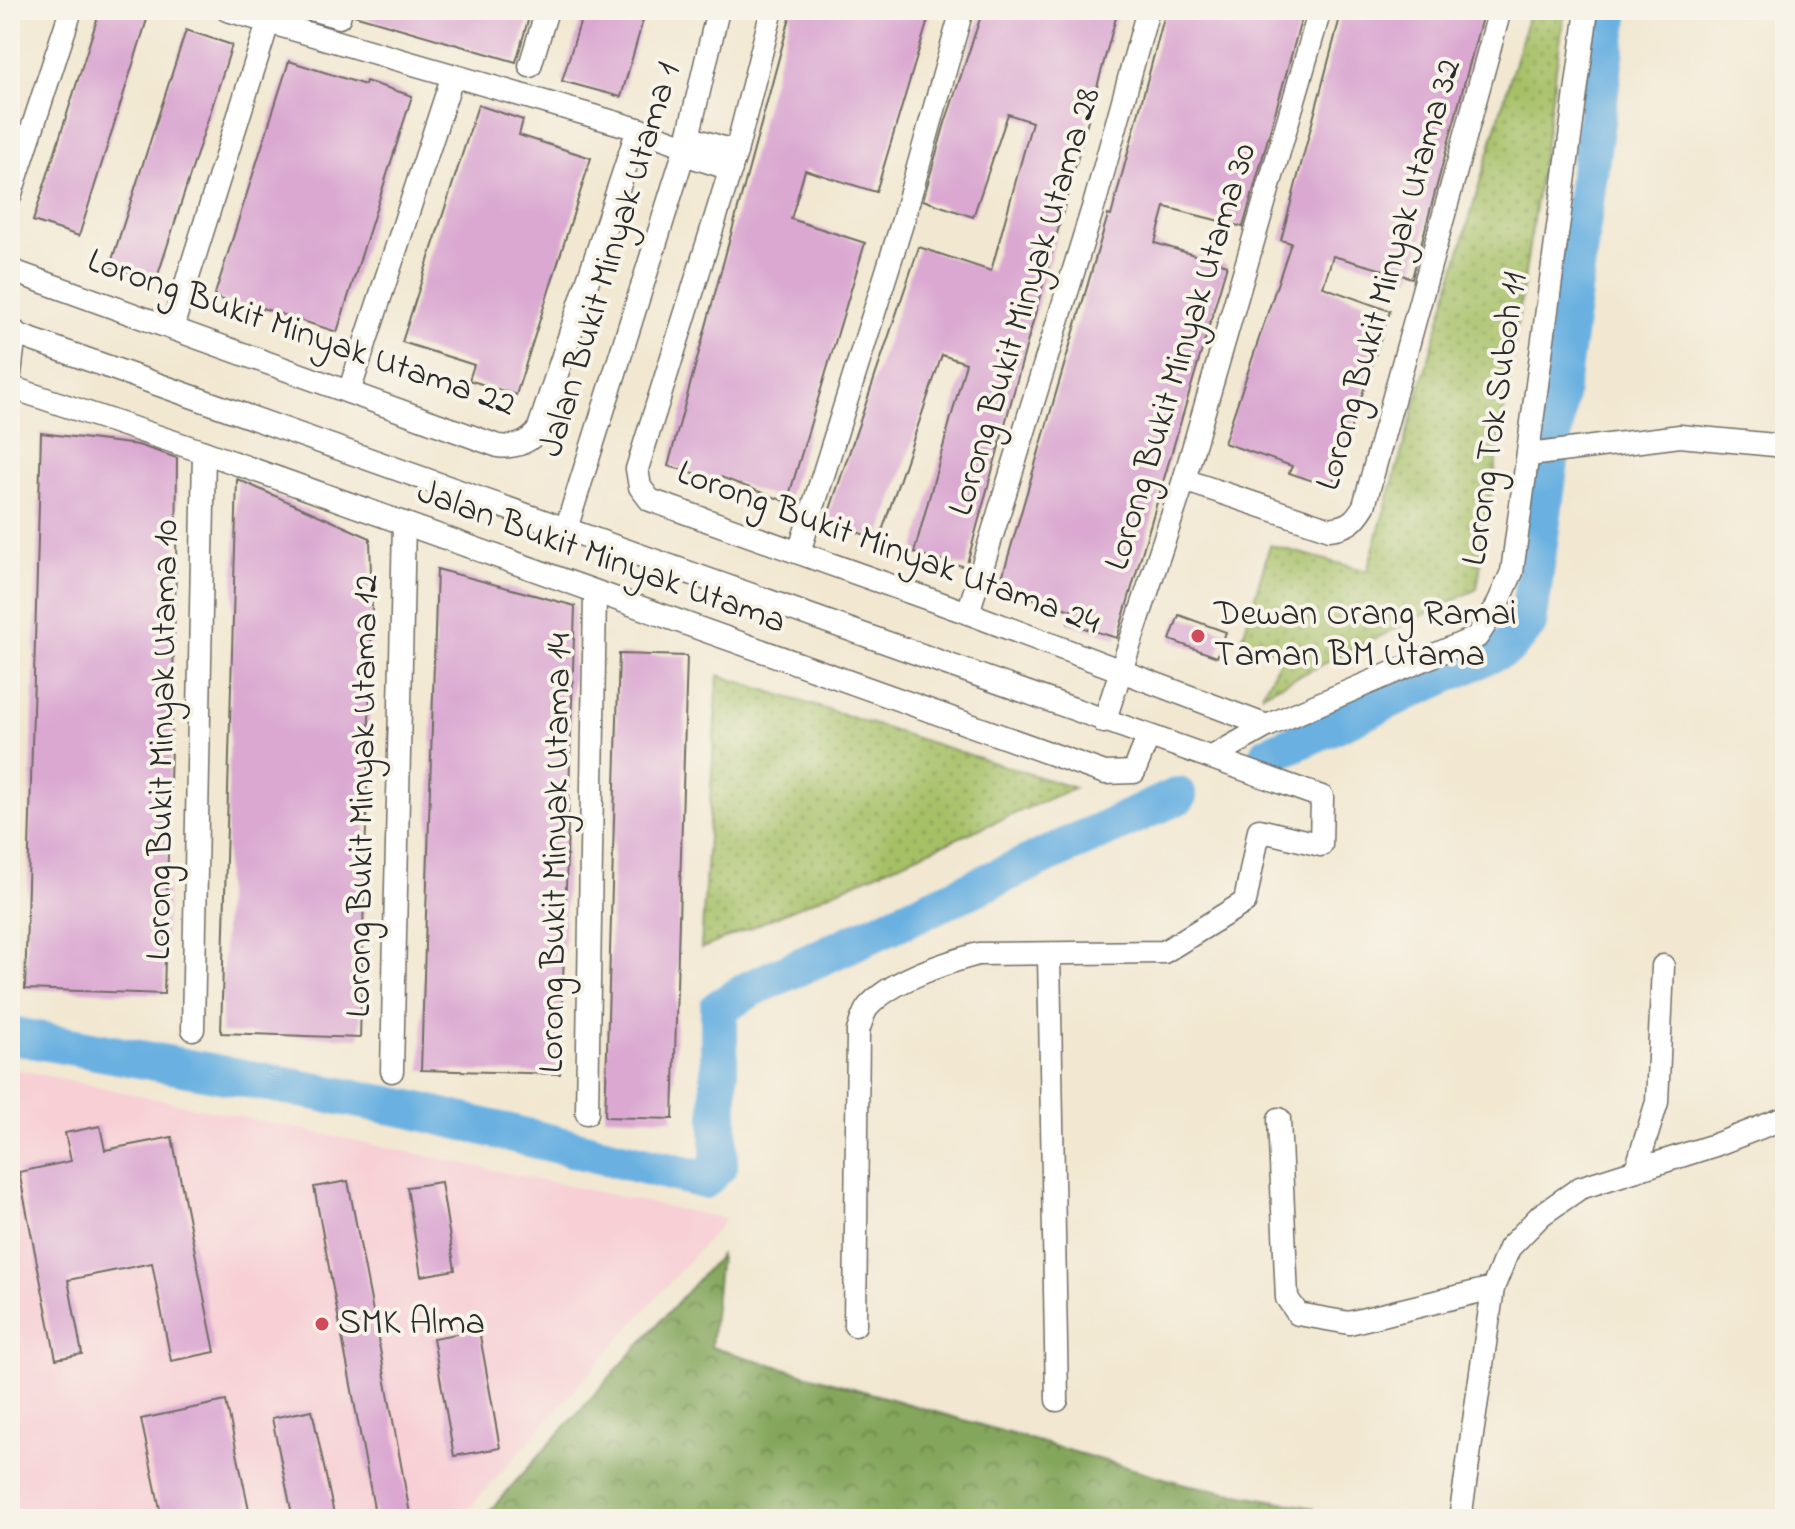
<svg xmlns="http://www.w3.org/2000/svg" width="1795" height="1529" font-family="'Indie Flower',sans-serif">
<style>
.built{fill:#f7cfd5}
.forest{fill:url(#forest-crowns);stroke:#586843;stroke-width:2}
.park{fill:url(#park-dots);stroke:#687648;stroke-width:2}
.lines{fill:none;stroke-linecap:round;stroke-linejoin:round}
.river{stroke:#6ab1e1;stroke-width:38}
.building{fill:#daa8d1}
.minor-casing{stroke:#716d65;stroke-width:25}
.minor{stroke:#fff;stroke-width:22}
.poi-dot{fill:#d1495b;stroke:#f7f3e8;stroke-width:3}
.labels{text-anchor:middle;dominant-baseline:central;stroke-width:8;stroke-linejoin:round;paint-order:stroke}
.street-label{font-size:36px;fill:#2b2b2b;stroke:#f7f3e8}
.poi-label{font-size:36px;fill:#2b2b2b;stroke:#f7f3e8;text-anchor:start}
</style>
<defs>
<pattern id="forest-crowns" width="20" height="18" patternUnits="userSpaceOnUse" patternTransform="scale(2)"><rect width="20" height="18" fill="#84a65b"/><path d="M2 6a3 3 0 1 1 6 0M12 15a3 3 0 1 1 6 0" fill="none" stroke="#6c874b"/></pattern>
<pattern id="park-dots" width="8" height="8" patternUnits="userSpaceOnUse" patternTransform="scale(2)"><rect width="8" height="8" fill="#a6c066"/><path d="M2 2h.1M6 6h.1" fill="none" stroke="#879c54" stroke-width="1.8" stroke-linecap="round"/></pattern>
</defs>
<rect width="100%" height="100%" fill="#f7f3e8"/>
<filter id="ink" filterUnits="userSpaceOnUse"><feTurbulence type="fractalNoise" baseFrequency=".0125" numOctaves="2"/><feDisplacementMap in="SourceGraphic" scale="16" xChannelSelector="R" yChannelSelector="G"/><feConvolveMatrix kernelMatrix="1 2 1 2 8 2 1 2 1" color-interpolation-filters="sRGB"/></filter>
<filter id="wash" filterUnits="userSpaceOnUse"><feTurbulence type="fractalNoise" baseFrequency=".006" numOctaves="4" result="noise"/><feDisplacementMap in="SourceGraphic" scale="32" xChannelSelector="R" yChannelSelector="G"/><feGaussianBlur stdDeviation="1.8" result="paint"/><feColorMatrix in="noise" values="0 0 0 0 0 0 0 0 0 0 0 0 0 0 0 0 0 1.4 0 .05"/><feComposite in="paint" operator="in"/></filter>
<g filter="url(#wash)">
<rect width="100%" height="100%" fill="#f2e8d2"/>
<path class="built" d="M10,1068l716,151 -266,300h-450z"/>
<path class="forest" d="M720,1255l-9,92 474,137 129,24 -2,11h-830z"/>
<g class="park">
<path d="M1530,10h35l-88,579 -215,105 21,-40 -41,-14 28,-95 97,26z"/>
<path d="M718,675l356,113 -373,161z"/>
</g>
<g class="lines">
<g class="river">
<path d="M1268,755l241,-109 19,-22 83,-614"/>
<path d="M10,1035l400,74 294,71 15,-15v-157l31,-19 428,-193"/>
</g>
</g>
<g id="blocks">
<g class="building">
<path d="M100,10h50l-71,226 -46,-15z"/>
<path d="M355,10h176l-15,52 -162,-47z"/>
<path d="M584,10h62l-25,87 -59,-16z"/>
<path d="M792,10h139l-55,182 -71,-22 -14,49 74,24 -78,259 -66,-25 -1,3 -52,-14z"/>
<path d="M983,10h135l-152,557 -52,-14 52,-190 -24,-8 -63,185 -53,-19 93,-274 72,24 41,-149 -24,-8 -35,103 -50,-17 22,-77z"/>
<path d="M1166,10h138l-61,217 -78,-20 -10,36 72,22 -110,373 -49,-15 3,-13 -72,-22 109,-373 3,1z"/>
<path d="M1342,10h142l-72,268 -79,-22 -10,31 67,24 -59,176 -42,-14 3,-7 -68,-23 67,-200 -10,-3z"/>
<path d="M186,30l46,15 -76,236 -46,-15z"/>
<path d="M289,61l76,24 1,-4 46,15 -75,236 -75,-24 -1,4 -47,-15z"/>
<path d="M478,105l45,15 -4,15 72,23 -75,237 -47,-15 5,-15 -72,-23z"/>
<path d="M41,433l97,12 39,13 -1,112 -12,424 -139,-5z"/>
<path d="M237,479l133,59 2,76 -12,424 -139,-5z"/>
<path d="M437,569l138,37 -15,468 -139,-4z"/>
<path d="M1179,615l47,17 -9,25 -47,-17z"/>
<path d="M619,654l68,2 -14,463 -68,-2z"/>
<path d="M100,1126l5,24 67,-13 43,215 -44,9 -19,-98 -84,17 14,74 -26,5 -37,-187 52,-11 -6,-28z"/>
<path d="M348,1181l27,141 36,197h-35l-62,-332z"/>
<path d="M441,1182l14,88 -34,6 -14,-89z"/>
<path d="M479,1330l21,118 -46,8 -21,-118z"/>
<path d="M226,1401l25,118h-89l-21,-100z"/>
<path d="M312,1410l23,109h-42l-21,-101z"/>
</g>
</g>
</g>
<g filter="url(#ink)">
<use href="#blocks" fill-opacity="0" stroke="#716d65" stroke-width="2"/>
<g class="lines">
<g class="minor-casing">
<g id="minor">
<path d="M227,10l411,119 48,17"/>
<path d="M314,10l25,7 2,-7"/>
<path d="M772,10l-36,142 -99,317 3,18 10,13 318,113 299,113"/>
<path d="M530,66l17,-56"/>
<path d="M688,137l48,15"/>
<path d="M684,154l47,15"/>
<path d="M10,196l61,-186"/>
<path d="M10,270l488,176c17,2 29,-2 40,-15l100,-302"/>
<path d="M172,328l96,-305"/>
<path d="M10,332l1312,465 -1,48 -62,-15 -14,72 -81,50 -186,2c-33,9 -88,27 -110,53 -5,6 -7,16 -10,24l-3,294"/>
<path d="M10,374l5,-42"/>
<path d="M10,387l194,65 901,321 29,-1 14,-35"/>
<path d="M349,392l104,-317"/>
<path d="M1529,455l151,-19 105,10"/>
<path d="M1184,480l146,49c19,-3 24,-7 34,-23l136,-496"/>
<path d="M566,529l120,-383 32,-136"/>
<path d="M799,552l105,-335 58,-207"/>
<path d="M968,613l128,-415 52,-188"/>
<path d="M1104,722l80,-242 136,-470"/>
<path d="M1212,757l55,-31 210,-89 19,-29 16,-36 75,-562"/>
<path d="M1049,955l8,445"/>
<path d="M193,1029l11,-577"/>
<path d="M392,1071l12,-548"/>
<path d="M587,1113l8,-520"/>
<path d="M1279,1119l8,179 11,16 51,9 144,-35 16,-40 32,-33 39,-27 135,-43 70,-27"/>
<path d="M1636,1170l21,-68 6,-136"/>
<path d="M1460,1519l33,-231"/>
</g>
</g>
<use href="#minor" class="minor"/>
</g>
</g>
<g class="poi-dot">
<circle cx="1198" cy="636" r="8"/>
<circle cx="322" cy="1324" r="8"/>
</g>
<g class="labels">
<g class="street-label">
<text transform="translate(611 260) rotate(-73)">Jalan Bukit Minyak Utama 1</text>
<text transform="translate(1390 275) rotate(-74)">Lorong Bukit Minyak Utama 32</text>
<text transform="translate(1026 302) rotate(-73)">Lorong Bukit Minyak Utama 28</text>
<text transform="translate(301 334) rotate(19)">Lorong Bukit Minyak Utama 22</text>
<text transform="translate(1182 357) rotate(-73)">Lorong Bukit Minyak Utama 30</text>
<text transform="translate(1496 419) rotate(-82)">Lorong Tok Suboh 11</text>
<text transform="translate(888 549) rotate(20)">Lorong Bukit Minyak Utama 24</text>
<text transform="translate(601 558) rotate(20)">Jalan Bukit Minyak Utama</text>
<text transform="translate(164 740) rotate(-89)">Lorong Bukit Minyak Utama 10</text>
<text transform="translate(364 796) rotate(-89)">Lorong Bukit Minyak Utama 12</text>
<text transform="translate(557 853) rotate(-89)">Lorong Bukit Minyak Utama 14</text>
</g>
<g class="poi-label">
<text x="1214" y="615">Dewan Orang Ramai<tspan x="1214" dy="41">Taman BM Utama</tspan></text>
<text x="338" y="1324">SMK Alma</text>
</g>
</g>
<rect width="1795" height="1529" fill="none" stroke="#f7f3e8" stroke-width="40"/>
</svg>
